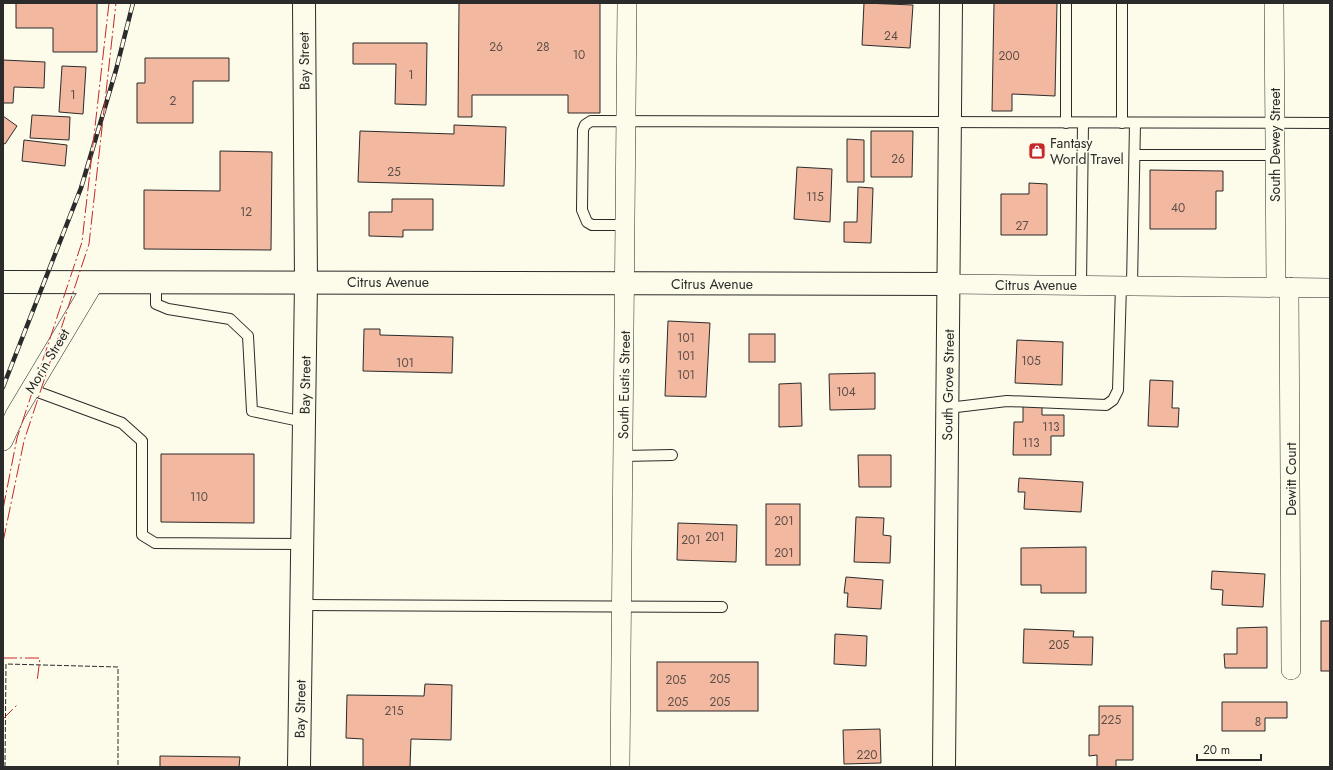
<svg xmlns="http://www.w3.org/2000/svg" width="1333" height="770" font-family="Jost,sans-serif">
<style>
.building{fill:#f2b8a0;stroke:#2b2b2b}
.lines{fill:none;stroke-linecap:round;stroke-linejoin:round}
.lane-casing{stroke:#2b2b2b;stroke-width:12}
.street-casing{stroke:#2b2b2b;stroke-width:20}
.secondary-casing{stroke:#2b2b2b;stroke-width:24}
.primary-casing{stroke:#2b2b2b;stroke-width:24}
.lane{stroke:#fdfbea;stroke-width:10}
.street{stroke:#fdfbea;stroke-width:19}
.secondary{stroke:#fdfbea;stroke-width:22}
.primary{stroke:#fdfbea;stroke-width:22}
.rail-casing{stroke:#2b2b2b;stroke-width:4.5}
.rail{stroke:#fdfbea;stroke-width:3;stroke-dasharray:9;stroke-linecap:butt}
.fence{stroke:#2b2b2b;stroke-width:1;stroke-dasharray:5 2;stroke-linecap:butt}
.power{stroke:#c62828;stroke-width:1;stroke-dasharray:14 3 2 3;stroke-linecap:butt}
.labels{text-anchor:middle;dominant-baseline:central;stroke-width:3;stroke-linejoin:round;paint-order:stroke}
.number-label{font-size:12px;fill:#5d4e48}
.street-label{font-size:14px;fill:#2b2b2b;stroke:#fdfbea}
.poi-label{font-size:14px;fill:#2b2b2b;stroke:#fdfbea;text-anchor:start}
</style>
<rect width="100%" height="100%" fill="#fdfbea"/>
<g class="building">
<path d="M16,3h81v49h-44v-24h-37z"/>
<path d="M459,3h141v110h-32v-18h-96v22h-14z"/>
<path d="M864,3l49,2 -3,43 -48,-3z"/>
<path d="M994,3h63l-2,93 -43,-2v17h-20z"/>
<path d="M353,43h74l-1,62 -31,-1 1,-40h-43z"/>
<path d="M145,58h84v23h-36v42h-56v-40h8z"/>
<path d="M3,60l42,2 -1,26 -30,-1 -1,16h-10z"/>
<path d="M62,66l24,1 -3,47 -24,-2z"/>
<path d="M32,115l38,2 -1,23 -39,-2z"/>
<path d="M3,116l14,10 -12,18 -2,-1z"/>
<path d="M454,125l52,2 -2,59 -146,-4 2,-51 94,3z"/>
<path d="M871,131h42l-1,46h-41z"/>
<path d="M847,139l17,1v42h-17z"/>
<path d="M24,140l43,5 -2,21 -43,-5z"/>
<path d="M220,151l52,1 -1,98 -127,-1v-59l76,1z"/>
<path d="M797,167l35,2 -2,53 -36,-3z"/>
<path d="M1150,170l73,1v20h-7v38h-66z"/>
<path d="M1029,183l18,1v51h-46v-41h28z"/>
<path d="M858,187l15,1 -2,55 -27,-1v-20h13z"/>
<path d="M392,199h41v31h-30v7l-34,-1v-24h23z"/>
<path d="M668,321l42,2 -4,74 -41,-1z"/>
<path d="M364,329h16v6l73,2 -1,36 -89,-2z"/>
<rect x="749" y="334" width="26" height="28"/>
<path d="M1017,340l46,2 -1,43 -47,-2z"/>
<path d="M875,373v36l-45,1 -1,-36z"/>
<path d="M1150,380l23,1 -1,27h7l-1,19 -30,-1z"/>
<path d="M801,383l1,43 -23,1v-43z"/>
<path d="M1023,405h19v10h22v21h-13v19h-38l1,-33h9z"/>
<path d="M161,454h93v69l-93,-1z"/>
<path d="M858,455h33v32h-32z"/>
<path d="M1019,478l64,4 -2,30 -57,-3 1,-17h-7z"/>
<rect x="766" y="504" width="34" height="61"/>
<path d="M856,517l28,1 -1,17 8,1 -1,27 -36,-1z"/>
<path d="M678,523l59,2 -1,37 -59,-2z"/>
<path d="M1086,547v46h-45v-8h-20v-37z"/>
<path d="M1212,571l53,3 -2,33 -41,-2 1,-15 -12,-1z"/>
<path d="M846,577l37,3 -2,29 -34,-2 1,-14h-4z"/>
<rect x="1321" y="621" width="9" height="50"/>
<path d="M1267,627v41h-42l-1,-14h13v-26z"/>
<path d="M1024,629l50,2 -1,6h20l-1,28 -69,-2z"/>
<path d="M835,634l32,2 -1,30 -32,-2z"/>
<rect x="657" y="662" width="101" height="49"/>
<path d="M425,684l27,1 -1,55 -40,-1 -1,28h-47v-28l-17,-1 1,-43 77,1z"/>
<path d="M1222,702h65v16h-22v13h-43z"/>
<path d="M1099,706h34v54h-17v7h-19v-12l-8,1v-21h10z"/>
<path d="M880,729l1,34 -37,1 -1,-34z"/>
<path d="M160,756l80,1 -1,10h-79z"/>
</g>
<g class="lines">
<g class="lane-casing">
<g id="lane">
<path d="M1066,3v120"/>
<path d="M1122,3v120"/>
<path d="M1135,155h140"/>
<path d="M624,225h-32l-5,-3 -5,-12 1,-80 2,-5 6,-4 739,2"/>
<path d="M156,282v22l12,5 62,10 18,17 4,75 52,11"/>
<path d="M1081,285l2,-162"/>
<path d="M1132,285l3,-162"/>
<path d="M30,389l92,34 20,18v94l13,8 147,1"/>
<path d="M948,408l59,-7 99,4 7,-5 5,-10 3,-105"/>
<path d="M623,456l49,-1"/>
<path d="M302,605l420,2"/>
</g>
</g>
<g class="street-casing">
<g id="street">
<path d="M1274,3l2,284"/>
<path d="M949,284l381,4"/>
<path d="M1289,287l2,383"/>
<path d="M3,441l12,-26 79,-132"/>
<path d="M620,767l7,-764"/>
</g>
</g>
<g class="secondary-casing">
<path id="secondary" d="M3,282l946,2"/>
</g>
<g class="primary-casing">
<g id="primary">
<path d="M299,767l7,-485 -2,-279"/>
<path d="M944,767l7,-764"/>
</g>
</g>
<use href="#lane" class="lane"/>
<use href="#street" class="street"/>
<use href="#secondary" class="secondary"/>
<use href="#primary" class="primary"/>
<g class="rail-casing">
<path id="rail" d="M3,387l78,-199 35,-118 17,-67"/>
</g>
<use href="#rail" class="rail"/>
<path class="fence" d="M5,767l1,-103 112,3v100"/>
<g class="power">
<path d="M3,509l14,-71 65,-196 27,-239"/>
<path d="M3,542l21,-101 65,-197 27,-241"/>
<path d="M3,658h37l-3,24"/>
<path d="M3,719l15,-15"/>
</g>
</g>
<defs>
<g id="shop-square" transform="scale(0.9)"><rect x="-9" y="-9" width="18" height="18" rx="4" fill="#c62828" stroke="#fdfbea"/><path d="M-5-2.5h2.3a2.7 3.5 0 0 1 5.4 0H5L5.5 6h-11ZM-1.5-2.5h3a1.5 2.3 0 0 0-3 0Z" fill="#fff"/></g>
</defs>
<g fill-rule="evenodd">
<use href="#shop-square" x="1037" y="151"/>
</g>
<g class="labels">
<g class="number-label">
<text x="891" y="36">24</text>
<text x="496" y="47">26</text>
<text x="543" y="47">28</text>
<text x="579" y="55">10</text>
<text x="1009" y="56">200</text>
<text x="411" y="75">1</text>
<text x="73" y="95">1</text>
<text x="173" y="101">2</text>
<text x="898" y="159">26</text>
<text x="394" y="172">25</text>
<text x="815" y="197">115</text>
<text x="1178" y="208">40</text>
<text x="246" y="212">12</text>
<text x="1022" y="226">27</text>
<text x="686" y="338">101</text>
<text x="686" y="356">101</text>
<text x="1031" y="361">105</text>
<text x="405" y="363">101</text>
<text x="686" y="375">101</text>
<text x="846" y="392">104</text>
<text x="1051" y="427">113</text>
<text x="1031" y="443">113</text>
<text x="199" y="497">110</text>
<text x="784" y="521">201</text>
<text x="715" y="537">201</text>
<text x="691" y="540">201</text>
<text x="784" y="553">201</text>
<text x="1059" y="645">205</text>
<text x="720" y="679">205</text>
<text x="676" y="680">205</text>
<text x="678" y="702">205</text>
<text x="720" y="702">205</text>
<text x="394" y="711">215</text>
<text x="1111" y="720">225</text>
<text x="1258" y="722">8</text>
<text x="867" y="755">220</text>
</g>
<g class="street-label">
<text transform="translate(304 61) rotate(-91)">Bay Street</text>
<text transform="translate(1275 145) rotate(-90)">South Dewey Street</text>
<text x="388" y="282">Citrus Avenue</text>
<text x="712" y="284">Citrus Avenue</text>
<text x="1036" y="285">Citrus Avenue</text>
<text transform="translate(47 361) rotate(-59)">Morin Street</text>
<text transform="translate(305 385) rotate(-89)">Bay Street</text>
<text transform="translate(624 385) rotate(-89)">South Eustis Street</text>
<text transform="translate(948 385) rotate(-89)">South Grove Street</text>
<text transform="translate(1291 479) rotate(-90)">Dewitt Court</text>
<text transform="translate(300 709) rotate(-89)">Bay Street</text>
</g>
<g class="poi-label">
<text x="1050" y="143">Fantasy<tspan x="1050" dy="16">World Travel</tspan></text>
</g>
</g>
<rect width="1333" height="770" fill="none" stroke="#2b2b2b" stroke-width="8"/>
<path d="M1197 754v6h64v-6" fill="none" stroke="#2b2b2b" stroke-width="2"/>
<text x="1203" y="754" font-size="12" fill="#2b2b2b" stroke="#fdfbea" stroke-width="3" paint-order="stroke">20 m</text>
</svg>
